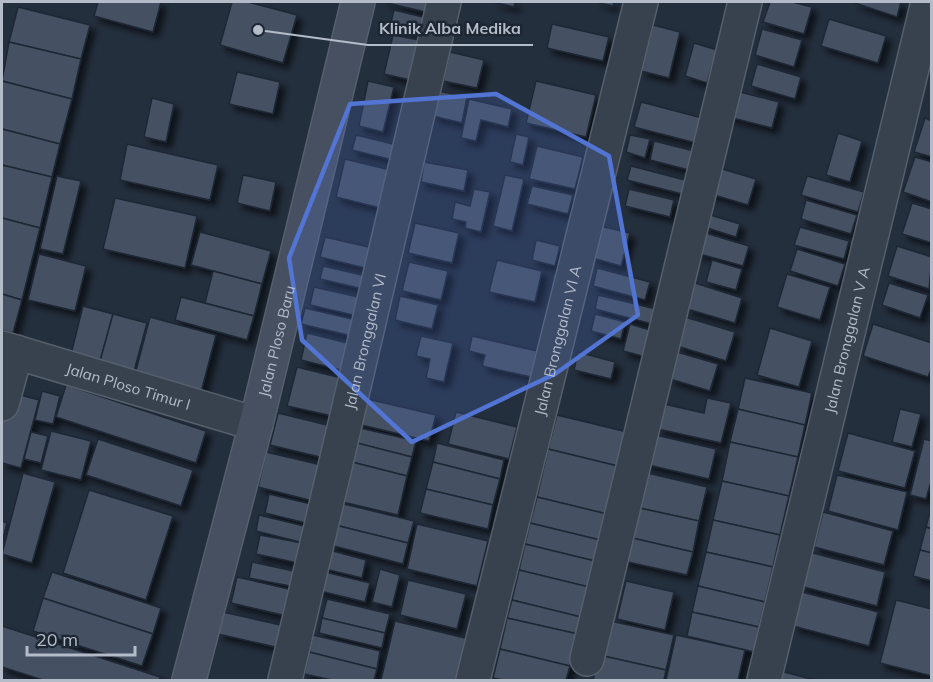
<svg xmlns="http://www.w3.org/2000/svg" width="933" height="682" font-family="Mulish,sans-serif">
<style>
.building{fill:#455162;stroke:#1f2835;stroke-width:1.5;filter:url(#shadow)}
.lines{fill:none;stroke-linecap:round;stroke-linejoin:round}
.street-casing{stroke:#565f6c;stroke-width:36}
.secondary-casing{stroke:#565f6c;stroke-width:36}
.street{stroke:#38414e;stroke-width:33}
.secondary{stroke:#465061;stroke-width:33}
.marked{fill:#5274d3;fill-opacity:0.2;stroke:#5274d3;stroke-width:4.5;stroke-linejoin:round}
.labels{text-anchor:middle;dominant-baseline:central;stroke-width:5;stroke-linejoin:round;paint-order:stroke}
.street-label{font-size:15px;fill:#b4bcc9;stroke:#1d2633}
.leader{fill:none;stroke:#b4bcc9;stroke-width:2}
.callout-dot{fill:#b4bcc9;stroke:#1d2633;stroke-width:2}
.callout-label{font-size:16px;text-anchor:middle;font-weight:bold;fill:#b4bcc9;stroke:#1d2633;stroke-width:5;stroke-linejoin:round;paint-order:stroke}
</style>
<defs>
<filter id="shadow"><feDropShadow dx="5.5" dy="5.5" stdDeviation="3" flood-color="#0009"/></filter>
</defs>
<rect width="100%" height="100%" fill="#242f3e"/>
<g class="building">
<path d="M98,2h63l-8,30 -59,-16z"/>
<path d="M232,2h16l49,13 -14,48 -63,-18z"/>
<path d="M383,2h50l-3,11z"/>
<path d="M493,2h22l-1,5z"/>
<path d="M595,2h19l-1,4z"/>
<path d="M770,2h22l20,5 -8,27 -41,-12z"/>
<path d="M852,2h49l-4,15z"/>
<path d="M18,7l72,18 -9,34 -72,-17z"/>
<path d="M394,10l37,9 -3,16 -38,-9z"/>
<path d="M829,19l57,17 -8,27 -57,-17z"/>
<path d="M552,24l57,13 -6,24 -56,-13z"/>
<path d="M653,25l27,7 -11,46 -28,-7z"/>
<path d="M762,29l40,11 -8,27 -39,-12z"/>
<path d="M393,35l31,6 -9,40 -31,-7z"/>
<path d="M9,42l72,17 -9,40 -70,-18z"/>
<path d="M694,43l23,7 -10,33 -22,-7z"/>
<path d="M450,52l34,8 -7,28 -34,-7z"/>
<path d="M757,64l44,13 -6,22 -44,-13z"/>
<path d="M237,72l43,10 -7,32 -44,-10z"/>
<path d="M2,81l70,18 -12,45 -58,-15z"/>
<path d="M368,81l26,6 -11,45 -24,-6z"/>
<path d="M536,81l60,14 -10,42 -60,-14z"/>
<path d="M732,90l47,12 -7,26 -47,-12z"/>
<path d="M439,91l28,6 -5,26 -29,-7z"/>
<path d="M152,98l22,6 -8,38 -22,-5z"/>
<path d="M469,99l43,10 -4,18 -27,-7 -5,21 -15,-3z"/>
<path d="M641,102l65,17 -6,25 -66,-17z"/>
<path d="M925,118l7,3v36l-18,-5z"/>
<path d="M2,129l58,15 -8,33 -50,-12z"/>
<path d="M838,133l24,8 -12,41 -24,-7z"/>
<path d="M516,134l13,3 -6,28 -13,-3z"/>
<path d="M356,135l41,10 -4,15 -41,-10z"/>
<path d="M630,135l20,4 -5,19 -19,-6z"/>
<path d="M654,141l40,10 -5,19 -39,-10z"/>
<path d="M127,144l91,21 -8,35 -90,-20z"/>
<path d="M537,146l46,11 -8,32 -46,-10z"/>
<path d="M915,157l17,5v40l-29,-10z"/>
<path d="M345,159l49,12 -9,38 -49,-12z"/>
<path d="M424,162l44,8 -4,21 -43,-9z"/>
<path d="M2,165l50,12 -12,51 -38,-10z"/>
<path d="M631,166l54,14 -3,14 -55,-14z"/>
<path d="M715,167l41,12 -8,26 -41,-12z"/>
<path d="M243,175l33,7 -6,29 -33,-8z"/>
<path d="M505,175l19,4 -12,52 -19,-5z"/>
<path d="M57,176l24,5 -18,73 -23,-5z"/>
<path d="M807,176l57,16 -6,20 -57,-17z"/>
<path d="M532,186l41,9 -5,19 -41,-10z"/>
<path d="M474,189l16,3 -9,40 -16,-4 1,-6 -14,-3 3,-17 15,4z"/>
<path d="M629,189l45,11 -4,17 -45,-11z"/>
<path d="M115,198l82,18 -12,52 -82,-19z"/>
<path d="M806,200l51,15 -6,19 -50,-15z"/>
<path d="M912,203l20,6v34l-30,-9z"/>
<path d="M707,214l33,10 -4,13 -32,-10z"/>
<path d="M2,218l38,10 -18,72 -20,-6z"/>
<path d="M415,223l44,10 -7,30 -44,-10z"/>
<path d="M600,226l30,7 -9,33 -29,-8z"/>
<path d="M800,227l49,14 -5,18 -50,-14z"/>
<path d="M200,232l71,19 -9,33 -71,-19z"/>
<path d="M702,232l47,14 -6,20 -47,-13z"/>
<path d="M325,237l48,11 -4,21 -49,-12z"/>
<path d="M536,240l24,6 -5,20 -23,-6z"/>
<path d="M897,246l35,11 -3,32 -41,-13z"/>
<path d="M797,249l48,15 -7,22 -48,-15z"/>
<path d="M39,254l47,12 -11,45 -47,-11z"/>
<path d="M497,260l45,11 -7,31 -46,-10z"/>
<path d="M712,260l30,9 -6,21 -30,-8z"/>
<path d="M409,262l39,9 -7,29 -39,-9z"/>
<path d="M323,266l43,10 -3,13 -43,-10z"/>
<path d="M597,268l53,14 -5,18 -52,-14z"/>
<path d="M213,271l49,13 -8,32 -49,-13z"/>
<path d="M787,274l43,13 -10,33 -43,-13z"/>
<path d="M695,283l47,15 -7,25 -48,-14z"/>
<path d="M889,283l39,12 -8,23 -38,-13z"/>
<path d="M314,287l53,12 -5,18 -52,-12z"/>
<path d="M2,294l20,6 -9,33 -11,-3z"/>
<path d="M598,295l62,15 -4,15 -61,-16z"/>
<path d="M400,296l38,9 -6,24 -37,-9z"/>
<path d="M181,297l73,19 -7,24 -72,-20z"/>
<path d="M83,306l30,8 -14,51 -29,-7z"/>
<path d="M305,308l51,12 -4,16 -51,-12z"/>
<path d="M113,314l34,9 -14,52 -34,-10z"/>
<path d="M595,314l30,8 -4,17 -30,-8z"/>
<path d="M150,317l66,18 -17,65 -66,-18z"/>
<path d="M685,317l50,15 -9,29 -49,-15z"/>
<path d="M630,324l26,8 -6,26 -27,-7z"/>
<path d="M873,324l59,19v24l-4,10 -65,-21z"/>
<path d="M770,328l42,13 -13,46 -42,-12z"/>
<path d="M307,333l40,10 -6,27 -40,-10z"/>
<path d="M421,336l32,7 -9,39 -18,-4 4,-19 -14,-3z"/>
<path d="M472,336l65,15 -6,26 -49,-11 3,-11 -16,-4z"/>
<path d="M578,352l37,10 -4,17 -37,-9z"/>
<path d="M677,352l41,12 -8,27 -40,-12z"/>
<path d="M297,367l48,12 -8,38 -50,-11z"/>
<path d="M745,378l67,15 -7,32 -67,-16z"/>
<path d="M66,385l140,46 -10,32 -140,-46z"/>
<path d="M6,391l33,9 -18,68 -19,-5v-54z"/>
<path d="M42,391l18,5 -7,28 -18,-4z"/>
<path d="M363,398l73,17 -7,26 -72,-17z"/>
<path d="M707,398l24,5 -10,40 -63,-14 6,-25 40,9z"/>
<path d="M738,409l67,16 -7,32 -68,-15z"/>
<path d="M900,409l21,5 -9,33 -20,-5z"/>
<path d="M456,412l61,15 -8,32 -61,-15z"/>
<path d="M278,413l53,13 -7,32 -54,-13z"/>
<path d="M557,415l70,17 -9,34 -70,-17z"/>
<path d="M356,427l60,14 -4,16 -59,-15z"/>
<path d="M51,431l40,10 -10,39 -40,-10z"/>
<path d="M31,432l17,4 -7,27 -17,-4z"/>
<path d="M848,433l67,18 -10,37 -67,-17z"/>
<path d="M651,434l65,15 -7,30 -65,-15z"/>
<path d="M98,439l95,31 -12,36 -95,-31z"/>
<path d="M924,439l8,2v37l-6,21 -16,-4z"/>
<path d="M353,442l59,15 -5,19 -59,-15z"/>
<path d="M730,442l68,15 -9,39 -67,-15z"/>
<path d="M437,443l67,17 -4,19 -67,-17z"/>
<path d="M548,449l70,17 -11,48 -70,-17z"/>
<path d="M266,452l55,13 -8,36 -55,-14z"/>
<path d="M348,461l59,15 -9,39 -60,-14z"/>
<path d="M433,462l67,17 -7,26 -67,-16z"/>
<path d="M643,472l64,15 -8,34 -64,-14z"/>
<path d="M23,473l32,9 -23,81 -30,-9z"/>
<path d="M837,475l70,17 -9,38 -70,-19z"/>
<path d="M722,481l67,15 -9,39 -67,-15z"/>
<path d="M426,489l67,16 -5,24 -68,-16z"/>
<path d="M89,490l84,26 -27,84 -83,-27z"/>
<path d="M269,494l46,11 -5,19 -45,-11z"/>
<path d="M537,497l70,17 -7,26 -70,-17z"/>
<path d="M340,503l74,18 -6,22 -73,-18z"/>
<path d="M932,504v25l-6,-2z"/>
<path d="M635,507l64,14 -6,31 -65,-15z"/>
<path d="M823,512l70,19 -9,34 -70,-18z"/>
<path d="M259,515l49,12 -4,16 -48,-12z"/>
<path d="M713,520l67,15 -7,32 -67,-15z"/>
<path d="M2,521l5,2 -5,19z"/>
<path d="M530,523l70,17 -5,21 -70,-17z"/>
<path d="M417,524l71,17 -11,45 -70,-17z"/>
<path d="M335,525l73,18 -5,21 -73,-19z"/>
<path d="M926,527l6,2v24l-12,-3z"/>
<path d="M260,535l42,8 -4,20 -42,-9z"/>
<path d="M628,537l65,15 -6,23 -64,-14z"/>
<path d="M525,544l70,17 -6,26 -70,-17z"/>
<path d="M322,548l44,12 -4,18 -45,-11z"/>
<path d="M920,550l12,3v28l-19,-5z"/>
<path d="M706,552l67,15 -8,35 -67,-16z"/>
<path d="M809,552l76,20 -8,34 -77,-20z"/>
<path d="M252,562l46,10 -3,15 -46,-9z"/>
<path d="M380,569l20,6 -8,32 -20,-5z"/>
<path d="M519,570l70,17 -8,30 -69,-17z"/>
<path d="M321,571l49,12 -5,19 -49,-12z"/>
<path d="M52,572l109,36 -8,26 -110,-36z"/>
<path d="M237,577l60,14 -6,26 -60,-14z"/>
<path d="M408,580l58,14 -9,35 -57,-14z"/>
<path d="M626,581l48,11 -9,38 -48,-11z"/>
<path d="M698,586l67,16 -6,25 -67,-15z"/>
<path d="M802,592l76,20 -9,34 -76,-20z"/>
<path d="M43,598l110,36 -11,32 -109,-35z"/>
<path d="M327,599l63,15 -5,19 -63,-15z"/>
<path d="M512,600l69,17 -3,17 -71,-16z"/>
<path d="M896,600l36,9v67l-52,-13z"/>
<path d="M223,612l62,14 -5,22 -62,-14z"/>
<path d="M692,612l67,15 -5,25 -67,-16z"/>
<path d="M322,618l63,15 -3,15 -63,-15z"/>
<path d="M507,618l71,16 -8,32 -70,-17z"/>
<path d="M606,620l68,15 -8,35 -67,-15z"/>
<path d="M395,621l74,18 -10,41h-78z"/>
<path d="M2,626l158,51 -1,3h-116l-41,-13z"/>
<path d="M313,635l67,16 -3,18 -68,-17z"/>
<path d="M676,635l69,15 -7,30h-72z"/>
<path d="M500,649l70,17 -4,14h-62l-11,-2z"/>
<path d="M309,652l68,17 -3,11h-42l-28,-6z"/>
<path d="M599,655l67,15 -2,10h-71z"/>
<path d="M780,671l35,9h-37z"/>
</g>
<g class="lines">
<g class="street-casing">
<g id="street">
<path id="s1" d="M2,348l254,76"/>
<path d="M2,404l14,-52"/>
<path d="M587,659l158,-657"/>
<path id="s2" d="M285,680l159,-678"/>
<path id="s3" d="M473,680l168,-678"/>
<path id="s4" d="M764,680l164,-678"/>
</g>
</g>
<g class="secondary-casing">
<g id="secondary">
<path id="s5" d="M189,680l67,-256 102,-422"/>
</g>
</g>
<use href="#street" class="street"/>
<use href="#secondary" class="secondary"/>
</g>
<path class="marked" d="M496,94l113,62 29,159 -83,59 -143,68 -110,-102 -13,-82 61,-154z"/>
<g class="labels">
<g class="street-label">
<text stroke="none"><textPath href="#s2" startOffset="348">Jalan Bronggalan VI</textPath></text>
<text stroke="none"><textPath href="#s3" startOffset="350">Jalan Bronggalan VI A</textPath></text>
<text stroke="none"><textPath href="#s4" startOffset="350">Jalan Bronggalan V A</textPath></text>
<text stroke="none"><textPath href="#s5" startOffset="350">Jalan Ploso Baru</textPath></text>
<text stroke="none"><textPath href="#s1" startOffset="132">Jalan Ploso Timur I</textPath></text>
</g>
</g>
<path class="leader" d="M258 30L368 45H533"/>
<circle class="callout-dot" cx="258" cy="30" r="6"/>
<g class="callout-label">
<text x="450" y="34">Klinik Alba Medika</text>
</g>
<rect width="933" height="682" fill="none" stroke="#b4bcc9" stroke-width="6"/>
<path d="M27 646v9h108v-9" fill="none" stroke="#b4bcc9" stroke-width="3"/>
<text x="36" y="646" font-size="18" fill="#b4bcc9" stroke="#1d2633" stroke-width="4.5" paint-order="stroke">20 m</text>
</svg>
